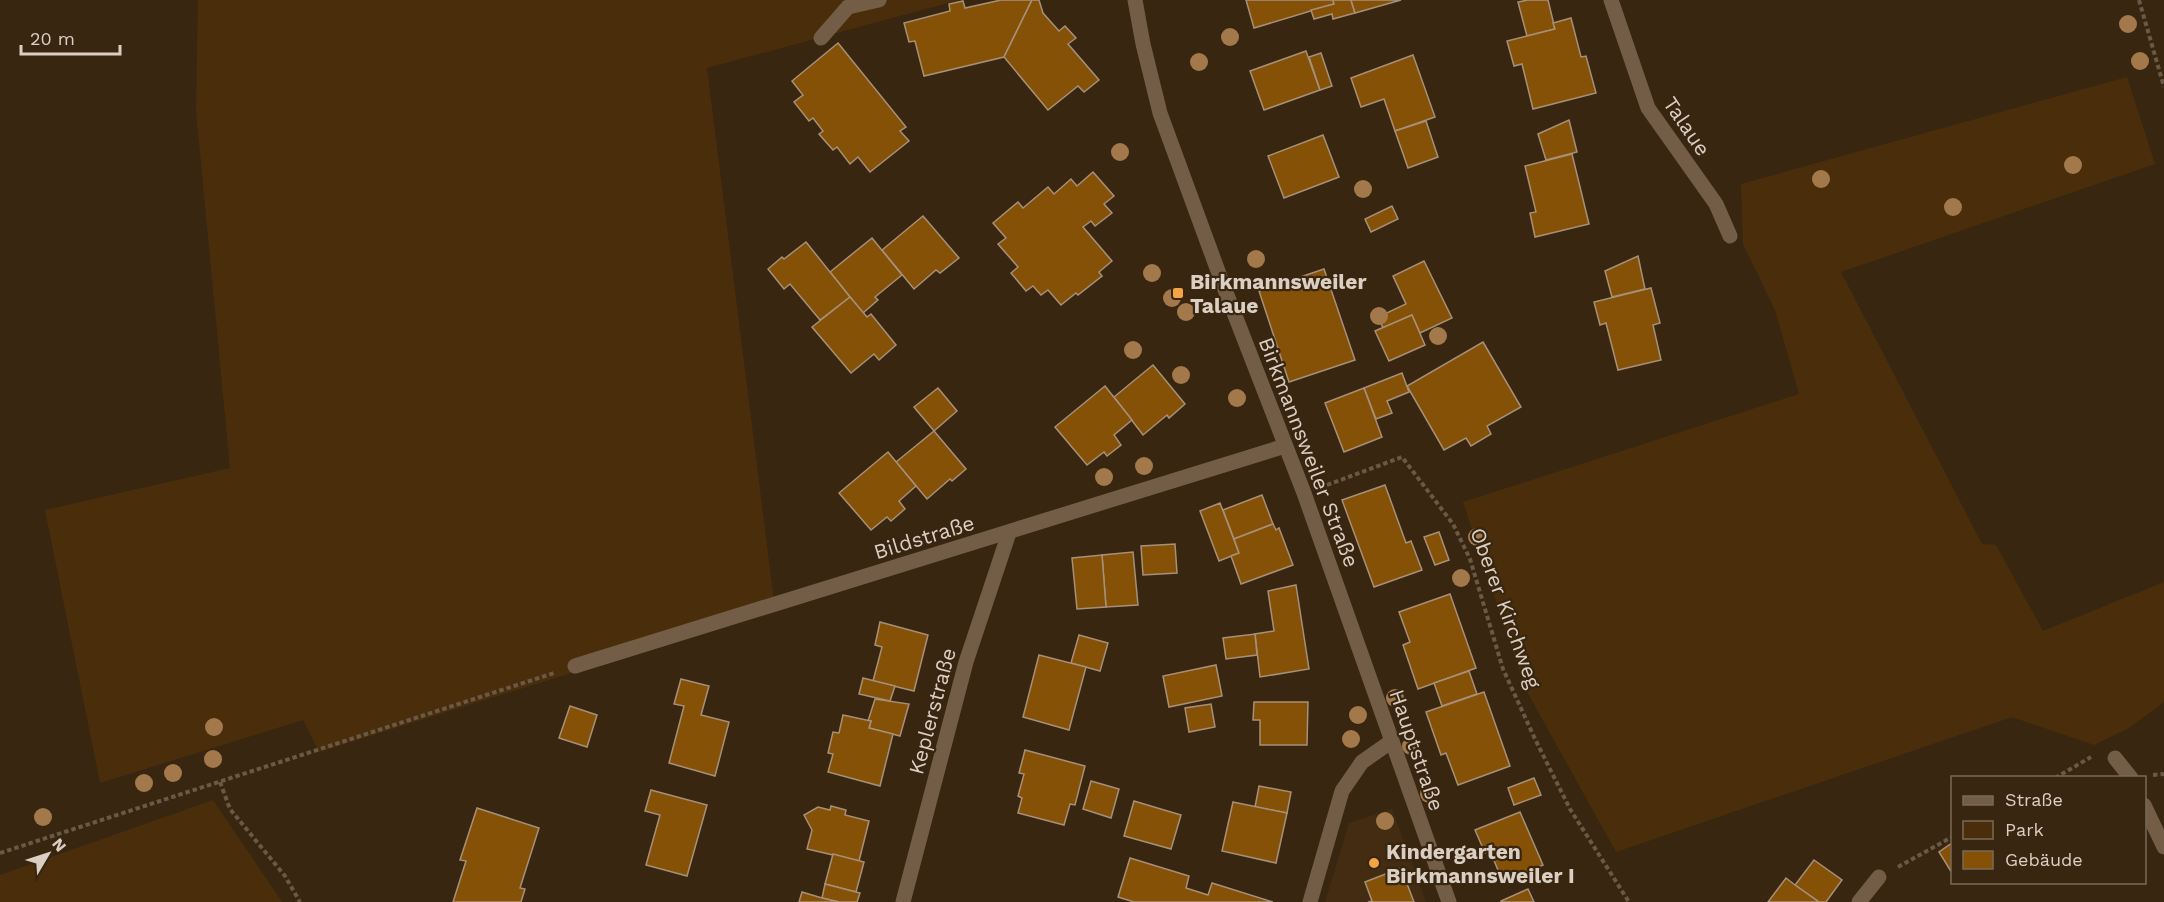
<svg xmlns="http://www.w3.org/2000/svg" width="2164" height="902" font-family="'Work Sans',sans-serif">
<style>
.built{fill:#432c11}
.green{fill:#4a2e0c}
.building{fill:#855107;stroke:#a79079;stroke-width:1.5}
.lines{fill:none;stroke-linecap:round;stroke-linejoin:round}
.path{stroke:#695947;stroke-width:4;stroke-dasharray:4.5 3;stroke-linecap:butt}
.service{stroke:#745d46;stroke-width:15}
.minor{stroke:#745d46;stroke-width:15}
.tertiary{stroke:#745d46;stroke-width:15}
.tree{fill:#a3794c}
.poi-dot{fill:#f4a444;stroke:#382611;stroke-width:2}
.labels{text-anchor:middle;dominant-baseline:central;stroke-width:4.5;stroke-linejoin:round;paint-order:stroke}
.street-label{font-size:21px;fill:#dbcfc3;stroke:#382611}
.poi-label{font-size:21px;font-weight:bold;fill:#dbcfc3;stroke:#382611;text-anchor:start}
</style>
<rect width="100%" height="100%" fill="#382611"/>
<path class="built" d="M1392,809l34,93h-101l24,-79z"/>
<g class="green">
<path d="M198,0h761l-252,68 68,541 -456,143 -16,-32 -203,63 -55,-273 185,-42 -34,-357z"/>
<path d="M2127,77l28,87 -314,108 141,272 14,1 47,86 121,-49v120l-35,26 -35,17 -82,-28 -396,135 -90,-162 -63,-188 336,-108 -24,-84 -32,-66 -2,-60z"/>
<path d="M213,800l69,102h-282v-27z"/>
</g>
<g class="building">
<path d="M1001,0h31l-28,57 -80,19 -9,-35 -6,1 -5,-19 46,-12 -1,-7 14,-3 2,7z"/>
<path d="M1032,0h7l4,13 16,18 6,-5 11,12 -8,6 31,36 -15,12 -6,-6 -30,24 -44,-53z"/>
<path d="M1246,0h87l1,4 -80,24z"/>
<path d="M1333,0h18l4,13 -22,6 -1,-5 -18,5 -3,-9 23,-6z"/>
<path d="M1351,0h50l-46,13z"/>
<path d="M1528,0h20l7,29 -28,7 -9,-34z"/>
<path d="M1571,18l10,39 5,-1 10,37 -63,16 -11,-45 -8,2 -7,-25 48,-12 -2,-6z"/>
<path d="M838,43l68,84 -6,4 9,10 -39,31 -12,-15 -8,7 -13,-17 -4,3 -14,-16 4,-3 -10,-13 -4,3 -15,-19 9,-7 -11,-14z"/>
<path d="M1306,51l14,39 -56,20 -14,-39z"/>
<path d="M1321,53l11,33 -12,4 -11,-33z"/>
<path d="M1413,55l22,62 -40,14 -11,-32 -23,8 -10,-29z"/>
<path d="M1569,120l8,32 -31,8 -8,-26z"/>
<path d="M1426,121l12,36 -30,11 -13,-37z"/>
<path d="M1323,135l16,42 -55,21 -16,-42z"/>
<path d="M1572,154l17,70 -54,13 -5,-24 6,-1 -11,-46z"/>
<path d="M1093,172l21,24 -10,8 8,9 -17,13 -4,-5 -8,6 29,34 -13,11 3,4 -24,19 -2,-2 -15,12 -13,-15 -7,5 -8,-9 -7,5 -15,-18 7,-6 -20,-23 8,-6 -13,-15 25,-21 5,6 25,-21 6,7 17,-15 6,7z"/>
<path d="M1392,206l6,13 -27,13 -6,-13z"/>
<path d="M923,216l36,42 -19,15 -4,-3 -22,19 -32,-39z"/>
<path d="M872,238l30,37 -27,22 3,3 -15,13 -33,-41z"/>
<path d="M806,242l44,55 -30,23 -30,-36 -6,5 -16,-20 14,-12 2,2z"/>
<path d="M1638,256l7,33 -33,8 -7,-26z"/>
<path d="M1424,261l28,57 -32,15 -8,-18 -29,13 -5,-11 28,-13 -13,-28z"/>
<path d="M1324,269l31,91 -66,22 -30,-91z"/>
<path d="M1651,288l9,35 -7,2 8,35 -43,10 -12,-47 -6,2 -6,-23z"/>
<path d="M850,297l17,20 4,-3 25,31 -17,15 -5,-6 -23,19 -39,-46z"/>
<path d="M1412,315l13,30 -36,16 -14,-30z"/>
<path d="M1483,342l38,65 -34,19 4,8 -20,12 -5,-8 -22,12 -37,-64z"/>
<path d="M1153,365l32,39 -16,14 -2,-3 -24,20 -29,-38z"/>
<path d="M1402,373l7,19 -22,9 5,12 -16,6 -12,-31z"/>
<path d="M1105,386l27,34 -18,15 7,10 -14,11 -3,-4 -17,13 -32,-38z"/>
<path d="M938,388l19,23 -23,20 -20,-24z"/>
<path d="M1364,388l18,49 -38,15 -19,-49z"/>
<path d="M934,431l32,38 -14,12 -2,-2 -23,20 -31,-37z"/>
<path d="M888,452l28,34 -17,15 6,8 -14,12 -4,-4 -16,13 -32,-37z"/>
<path d="M1385,485l21,58 5,-2 11,29 -48,17 -32,-87z"/>
<path d="M1262,495l11,29 -39,15 -11,-29z"/>
<path d="M1220,503l19,50 -20,8 -19,-50z"/>
<path d="M1273,524l3,6 3,-2 14,37 -52,19 -10,-28 8,-3 -5,-14z"/>
<path d="M1439,532l10,28 -14,5 -11,-28z"/>
<path d="M1175,544l2,29 -34,2 -2,-29z"/>
<path d="M1133,552l5,53 -32,2 -4,-52z"/>
<path d="M1102,555l4,52 -29,2 -5,-51z"/>
<path d="M1296,585l13,84 -49,8 -5,-43 19,-3 -6,-40z"/>
<path d="M1450,594l26,74 -58,21 -15,-44 7,-3 -11,-30z"/>
<path d="M880,622l48,13 -14,56 -41,-10 9,-34 -7,-2z"/>
<path d="M1255,634l2,21 -31,4 -3,-21z"/>
<path d="M1079,635l29,8 -8,28 -29,-8z"/>
<path d="M1039,655l47,12 -17,63 -46,-13z"/>
<path d="M1216,665l6,31 -53,11 -6,-31z"/>
<path d="M1469,671l8,23 -35,12 -8,-23z"/>
<path d="M863,678l32,8 -5,15 -31,-7z"/>
<path d="M681,679l28,7 -8,29 28,7 -14,54 -46,-13 15,-57 -10,-2z"/>
<path d="M1484,692l26,74 -52,19 -12,-32 -5,2 -15,-43z"/>
<path d="M875,699l34,5 -9,32 -31,-8 2,-7h-3z"/>
<path d="M1254,702h54l-1,43h-47v-25h-7z"/>
<path d="M1211,704l4,23 -26,5 -4,-24z"/>
<path d="M570,706l27,9 -10,32 -28,-9z"/>
<path d="M843,715l28,6 -2,7 24,6 -13,52 -52,-14 5,-18 -5,-1 5,-21 6,1z"/>
<path d="M1025,750l60,16 -10,39 -5,-1 -6,21 -46,-12 4,-15 -4,-2 6,-22 -5,-1z"/>
<path d="M1534,778l7,17 -27,10 -6,-17z"/>
<path d="M1091,781l28,8 -8,29 -28,-9z"/>
<path d="M1259,786l32,6 -4,21 -32,-6z"/>
<path d="M651,790l56,15 -20,71 -41,-11 14,-50 -15,-4z"/>
<path d="M1134,801l47,14 -10,34 -47,-13z"/>
<path d="M1233,802l54,11 -11,50 -54,-12z"/>
<path d="M831,806l15,4 -1,5 24,6 -10,40 -52,-12 5,-19 -8,-15 14,-8 12,3z"/>
<path d="M477,808l62,20 -19,60 5,1 -4,13h-68l13,-41 -6,-1z"/>
<path d="M1520,812l23,53 -40,17 -13,-31 -5,2 -10,-23z"/>
<path d="M1952,843v30l-13,-21z"/>
<path d="M833,854l31,8 -8,30 -31,-8z"/>
<path d="M1130,858l59,18 -3,12 22,7 4,-12 61,19h-139l-16,-5z"/>
<path d="M1814,860l28,20 -16,22h-7l-24,-17z"/>
<path d="M1401,868l13,34h-46l4,-1 -7,-19z"/>
<path d="M1786,878l9,7 24,17h-51z"/>
<path d="M825,884l35,9 -3,9h-18l-17,-4z"/>
<path d="M1528,889l6,13h-33v-1z"/>
<path d="M802,892l20,6 17,4h-40z"/>
</g>
<g class="lines">
<g class="path">
<path d="M2139,0l25,87"/>
<path d="M1327,485l75,-28 51,67 17,35 33,110 32,70 35,70 59,93"/>
<path d="M2153,775l11,-1"/>
<path d="M2055,778l36,-21"/>
<path d="M220,782l10,27 55,67 15,26"/>
<path d="M0,853l554,-180"/>
<path d="M1898,867l54,-30"/>
</g>
<path class="service" d="M821,38l27,-31 31,-7"/>
<g class="minor">
<path d="M1611,0l37,108 68,96 14,32"/>
<path d="M575,666l710,-220"/>
<path d="M2115,758l16,20"/>
<path d="M2144,805l20,42"/>
<path d="M903,902l63,-240 43,-129"/>
<path d="M1310,902l32,-111 20,-29 30,-21"/>
<path d="M1859,902l20,-25"/>
</g>
<path class="tertiary" d="M1135,0l8,44 17,69 62,169 82,211 145,409"/>
</g>
<g class="tree">
<circle cx="2128" cy="24" r="9"/>
<circle cx="1230" cy="37" r="9"/>
<circle cx="2140" cy="61" r="9"/>
<circle cx="1199" cy="62" r="9"/>
<circle cx="1120" cy="152" r="9"/>
<circle cx="2073" cy="165" r="9"/>
<circle cx="1821" cy="179" r="9"/>
<circle cx="1363" cy="189" r="9"/>
<circle cx="1953" cy="207" r="9"/>
<circle cx="1256" cy="259" r="9"/>
<circle cx="1152" cy="273" r="9"/>
<circle cx="1172" cy="298" r="9"/>
<circle cx="1186" cy="312" r="9"/>
<circle cx="1379" cy="316" r="9"/>
<circle cx="1438" cy="336" r="9"/>
<circle cx="1133" cy="350" r="9"/>
<circle cx="1181" cy="375" r="9"/>
<circle cx="1237" cy="398" r="9"/>
<circle cx="1144" cy="466" r="9"/>
<circle cx="1104" cy="477" r="9"/>
<circle cx="1477" cy="537" r="9"/>
<circle cx="1461" cy="578" r="9"/>
<circle cx="1395" cy="698" r="9"/>
<circle cx="1358" cy="715" r="9"/>
<circle cx="214" cy="727" r="9"/>
<circle cx="1351" cy="739" r="9"/>
<circle cx="1411" cy="746" r="9"/>
<circle cx="213" cy="759" r="9"/>
<circle cx="173" cy="773" r="9"/>
<circle cx="144" cy="783" r="9"/>
<circle cx="1429" cy="794" r="9"/>
<circle cx="43" cy="817" r="9"/>
<circle cx="1385" cy="821" r="9"/>
</g>
<g class="poi-dot">
<rect x="1172" y="287" width="12" height="12" rx="3"/>
<circle cx="1374" cy="863" r="6"/>
</g>
<g class="labels">
<g class="street-label">
<text transform="translate(1687 126) rotate(56)">Talaue</text>
<text transform="translate(1309 452) rotate(69)">Birkmannsweiler Straße</text>
<text transform="translate(924 537) rotate(-17)">Bildstraße</text>
<text transform="translate(1506 608) rotate(70)">Oberer Kirchweg</text>
<text transform="translate(932 711) rotate(-75)">Keplerstraße</text>
<text transform="translate(1417 750) rotate(71)">Hauptstraße</text>
</g>
<g class="poi-label">
<text x="1190" y="281">Birkmannsweiler<tspan x="1190" dy="24">Talaue</tspan></text>
<text x="1386" y="851">Kindergarten<tspan x="1386" dy="24">Birkmannsweiler I</tspan></text>
</g>
</g>
<rect x="1951" y="776" width="195" height="108" fill="#382611" stroke="#796a58" stroke-width="1.5"/>
<rect x="1963" y="796" width="30" height="9" fill="#745d46" stroke="#796a58" stroke-width="1.5"/>
<text x="2005" y="806" font-size="18" fill="#dbcfc3">Straße</text>
<rect x="1963" y="821" width="30" height="18" fill="#4a2e0c" stroke="#796a58" stroke-width="1.5"/>
<text x="2005" y="836" font-size="18" fill="#dbcfc3">Park</text>
<rect x="1963" y="851" width="30" height="18" fill="#855107" stroke="#796a58" stroke-width="1.5"/>
<text x="2005" y="866" font-size="18" fill="#dbcfc3">Gebäude</text>
<g transform="translate(48 854) rotate(51)" stroke="#382611" stroke-width="4.5" paint-order="stroke">
<path d="M0-4.5L10 22L0 15L-10 22Z" fill="#dbcfc3"/>
<text y="-9" font-size="16" font-weight="bold" text-anchor="middle" fill="#dbcfc3">N</text>
</g>
<path d="M21 45v9h99v-9" fill="none" stroke="#dbcfc3" stroke-width="3"/>
<text x="30" y="45" font-size="18" fill="#dbcfc3" stroke="#382611" stroke-width="4.5" paint-order="stroke">20 m</text>
</svg>
